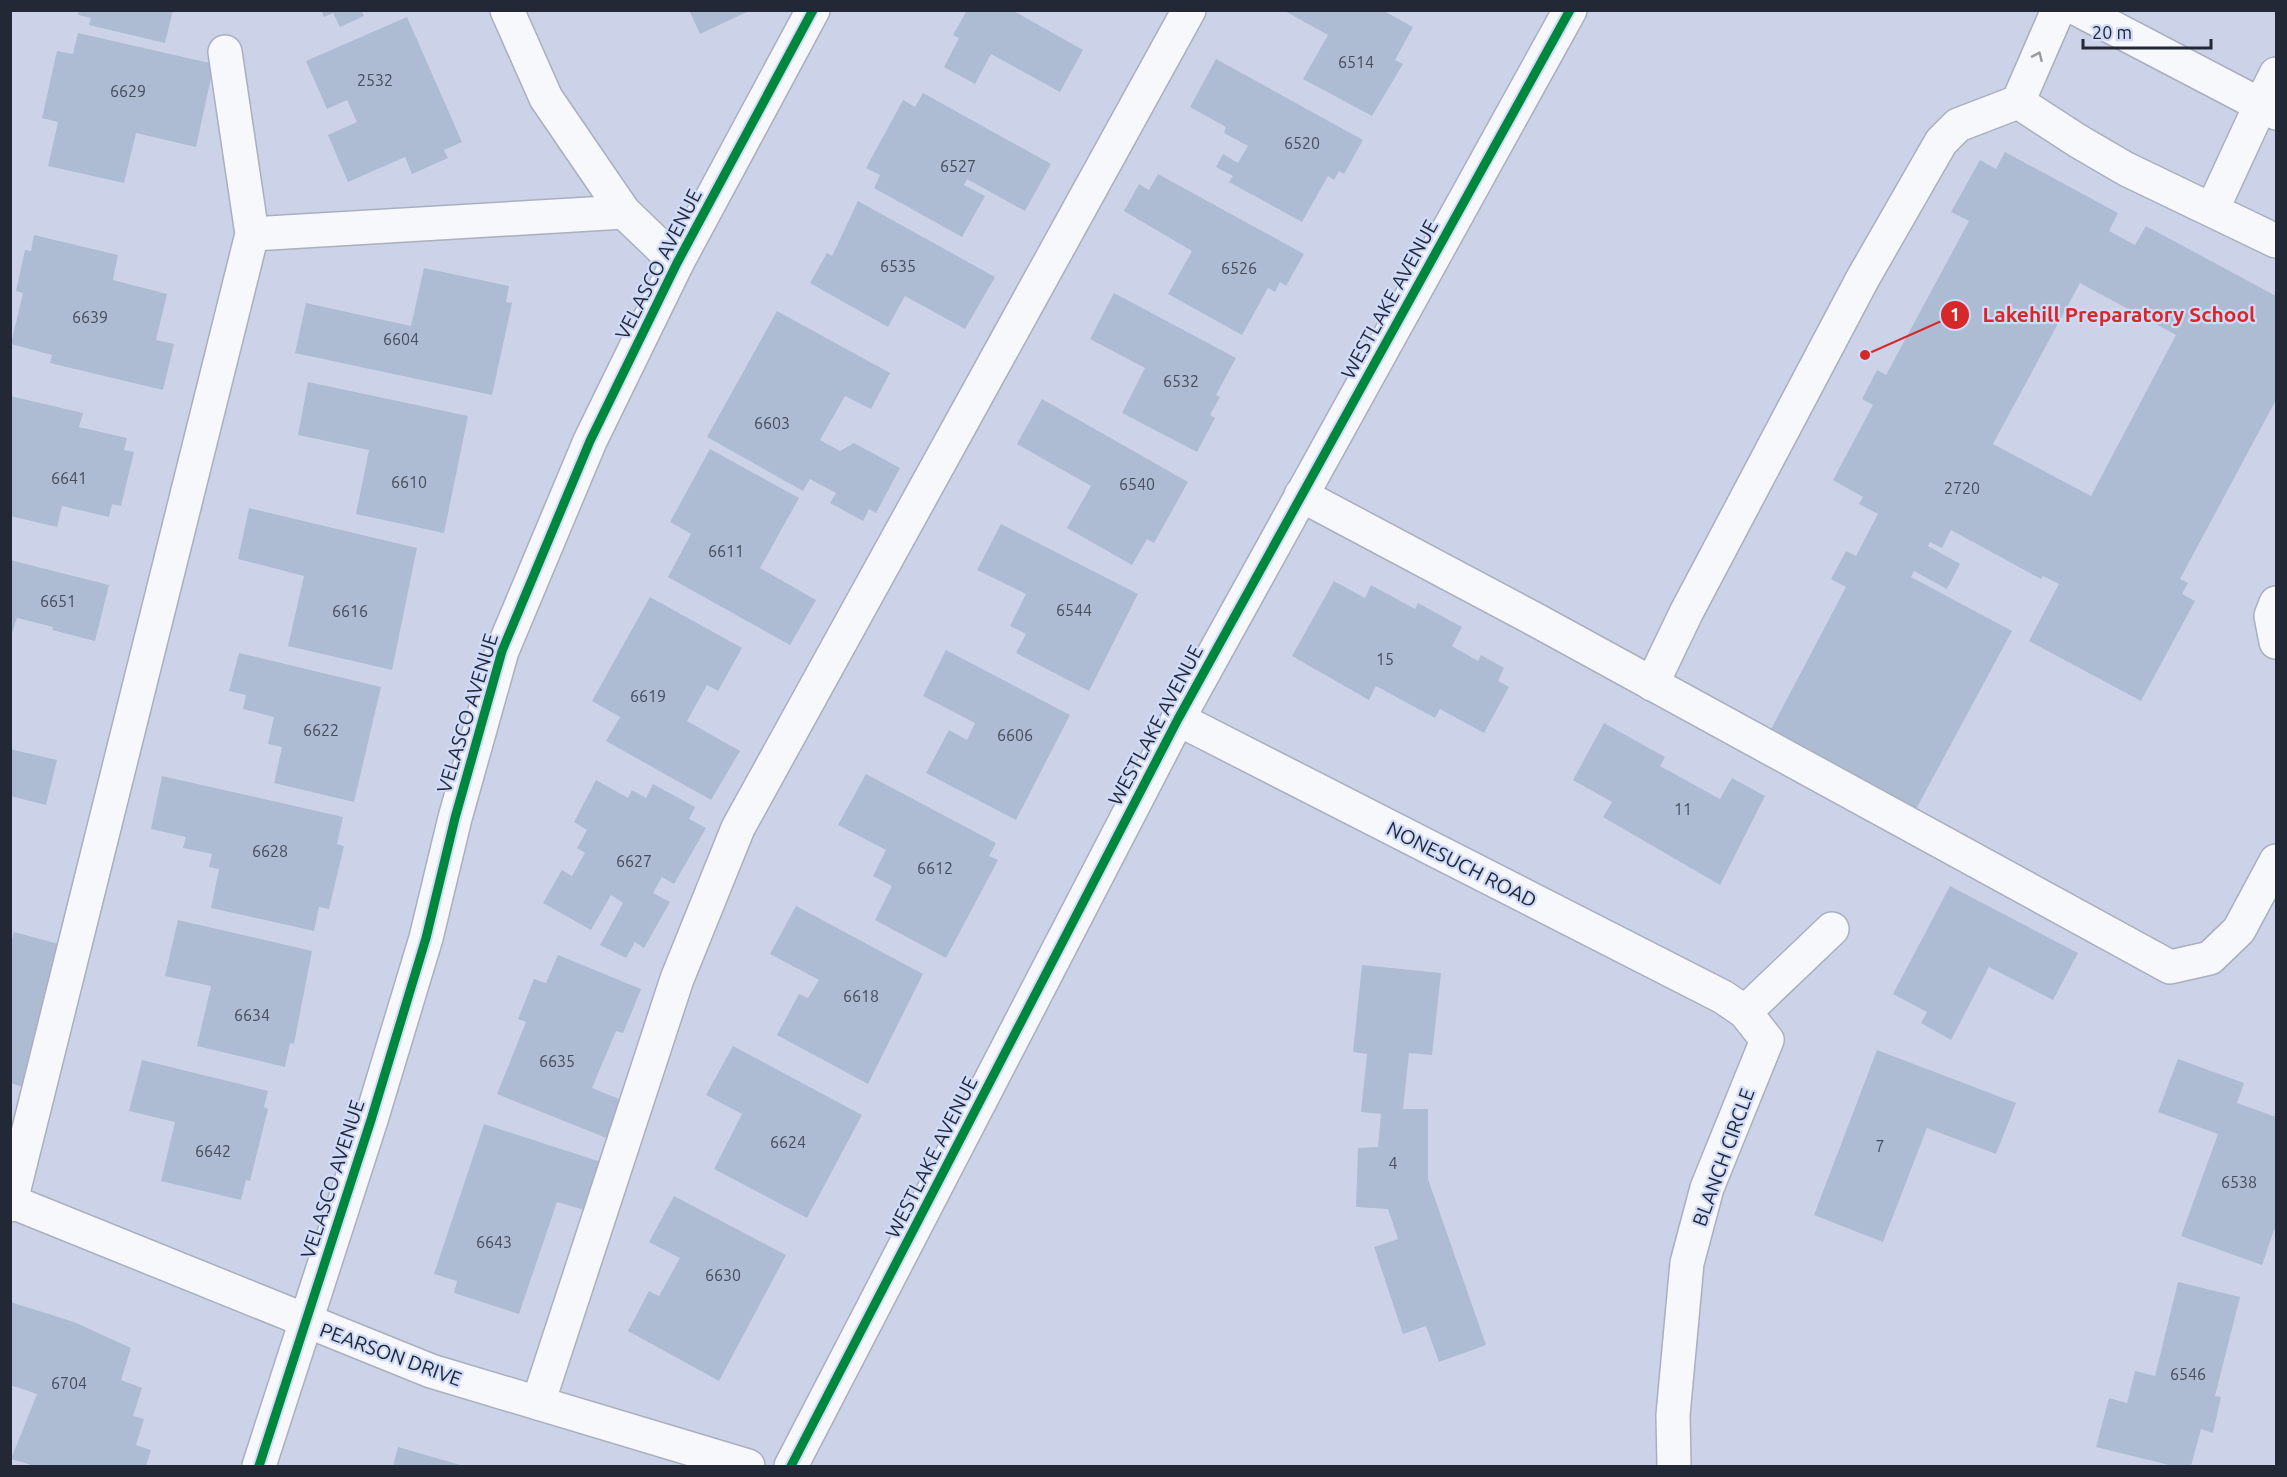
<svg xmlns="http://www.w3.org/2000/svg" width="2287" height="1477" font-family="Ubuntu,sans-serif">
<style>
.building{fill:#adbcd3;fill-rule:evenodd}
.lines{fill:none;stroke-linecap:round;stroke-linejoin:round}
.minor-casing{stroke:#a9afbf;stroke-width:36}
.minor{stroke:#f7f8fc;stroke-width:33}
.cycleway-casing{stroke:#d0dbfa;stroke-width:13}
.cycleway{stroke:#00873e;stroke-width:9}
.oneway{stroke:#989aa3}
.labels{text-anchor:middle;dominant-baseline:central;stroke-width:4.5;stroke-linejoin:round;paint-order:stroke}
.number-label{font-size:16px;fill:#464d5d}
.street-label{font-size:20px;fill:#232836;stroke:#d0dbfa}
.leader{fill:none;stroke:#d62828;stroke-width:2}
.callout-dot{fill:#d62828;stroke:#d0dbfa;stroke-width:2}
.mark-label{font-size:18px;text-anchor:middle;font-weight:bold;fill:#fff}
.callout-label{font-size:21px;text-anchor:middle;font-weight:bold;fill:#d62828;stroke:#d0dbfa;stroke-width:4.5;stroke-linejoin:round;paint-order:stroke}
</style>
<rect width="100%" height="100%" fill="#ccd3e8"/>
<g class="building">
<path d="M79,10h94l-8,33 -76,-18 2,-7 -13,-3z"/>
<path d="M321,10h40l3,6 -24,11 -7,-14 -9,4z"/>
<path d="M689,10h62l-51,24z"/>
<path d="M967,10h45l71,40 -23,42 -69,-38 -16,30 -31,-17 15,-29 -6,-3z"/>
<path d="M1283,10h99l31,17 -18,33 8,4 -31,52 -69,-37 25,-44z"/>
<path d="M407,17l55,125 -18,8 4,8 -36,16 -7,-17 -57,25 -20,-47 29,-13 -10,-22 -20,9 -21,-48z"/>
<path d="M78,33l136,31 -18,83 -60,-14 -12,50 -76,-17 10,-44 -16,-4 15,-67 16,3z"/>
<path d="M1216,59l147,81 -19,34 -5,-3 -5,9 -6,-4 -26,46 -73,-40 4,-6 -17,-9 7,-13 15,9 10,-17 -24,-13 2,-6 -36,-20z"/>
<path d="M923,93l128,71 -26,47 -58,-32 -3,6 21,11 -23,41 -88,-49 6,-13 -14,-7 37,-68 12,7z"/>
<path d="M2005,152l113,61 -9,18 26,14 11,-19 130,70v104l-96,179 8,4 -6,11 13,7 -54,100 -112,-60 30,-57 -16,-8 -2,3 -90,-49 -9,18 -12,-6 -2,4 32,18 -13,25 -33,-18 -3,6 101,54 -97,180 -146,-78 77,-146 -15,-8 15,-28 10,5 22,-42 -19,-10 4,-7 -30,-17 40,-75 -11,-6 15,-29 9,5 83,-154 -18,-9 29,-52 16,9zM2080,283l96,52 -85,161 -98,-52z"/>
<path d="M1158,174l146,80 -18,32 -6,-4 -5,10 -7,-4 -26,47 -74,-41 24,-43 -68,-40 15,-27 10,6z"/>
<path d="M858,201l137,76 -30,52 -60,-33 -17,31 -78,-44 17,-30 5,3z"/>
<path d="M34,235l84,20 -5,25 54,14 -11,46 18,4 -11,46 -113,-27 2,-8 -41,-11 12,-51 -7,-2 9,-41 6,1z"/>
<path d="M424,268l85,18 -3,16 6,1 -20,92 -197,-42 11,-50 105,23z"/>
<path d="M1114,293l122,65 -20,37 4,2 -10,18 5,3 -18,34 -75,-39 23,-45 -55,-29z"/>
<path d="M777,311l113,62 -19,36 -26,-13 -25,44 20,11 14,-8 46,25 -24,45 -7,-4 -6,12 -33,-18 6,-10 -26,-14 -7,12 -96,-54z"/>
<path d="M308,382l160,34 -24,117 -88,-19 13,-64 -71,-15z"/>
<path d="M10,396l73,17 -4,14 48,11 -3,12 10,2 -13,54 -9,-2 -3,13 -47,-11 -5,21 -47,-11z"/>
<path d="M1042,399l146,83 -34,61 -7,-4 -15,26 -65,-37 24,-42 -74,-42z"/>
<path d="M710,449l89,49 -39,70 56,32 -26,45 -122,-68 23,-43 -21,-12z"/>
<path d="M249,508l168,40 -25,122 -104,-24 16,-70 -66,-17z"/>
<path d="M1001,524l137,70 -49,97 -73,-38 10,-19 -16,-8 16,-32 -49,-24z"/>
<path d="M10,560l99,25 -14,56 -43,-11 1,-3 -36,-9 -7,21z"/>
<path d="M1334,581l31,17 6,-13 44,24 3,-6 44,24 -10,19 26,15 3,-6 23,13 -6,13 11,6 -25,46 -44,-24 -5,9 -59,-32 -7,14 -77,-44z"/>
<path d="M650,597l92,51 -24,43 -11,-6 -20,36 53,30 -29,49 -105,-59 14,-24 -28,-16z"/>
<path d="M946,650l124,65 -54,105 -90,-47 23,-43 18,10 8,-17 -52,-27z"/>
<path d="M239,653l142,34 -27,115 -80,-19 8,-36 -14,-3 6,-27 -31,-8 3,-14 -17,-4z"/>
<path d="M1604,723l61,34 -5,9 60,33 12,-21 33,18 -45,89 -117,-68 9,-15 -39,-22z"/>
<path d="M10,749l47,11 -11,45 -36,-9z"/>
<path d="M866,774l130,69 -7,13 9,4 -52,98 -71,-38 17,-34 -19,-10 13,-26 -48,-25z"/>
<path d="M162,776l181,41 -6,27 7,2 -15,63 -10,-2 -5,24 -103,-23 8,-39 -10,-2 3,-13 -29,-6 3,-11 -35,-8z"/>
<path d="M596,780l32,18 4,-8 14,8 7,-14 42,23 -6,12 17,9 -32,56 -12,-7 -9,16 17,9 -26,46 -9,-6 -9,16 -26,-13 23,-42 -12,-8 -20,35 -48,-27 19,-33 10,6 13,-23 -8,-5 10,-18 -13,-8z"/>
<path d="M1950,886l128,67 -25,47 -64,-33 -38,73 -30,-17 6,-11 -34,-18z"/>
<path d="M796,906l127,68 -55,110 -91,-49 22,-41 9,4 11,-18 -49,-26z"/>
<path d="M178,920l134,31 -18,93 -4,-1 -5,24 -88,-21 14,-60 -46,-10z"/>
<path d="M14,932l52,14 -38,142 -18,-5v-136z"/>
<path d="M558,955l83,34 -18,44 -7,-2 -24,57 37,15 -15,38 -117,-47 29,-72 -8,-3 16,-40 12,4z"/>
<path d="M1362,965l79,8 -9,82 -23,-2 -6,56h25v70l58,166 -47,17 -13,-36 -23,8 -29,-87 24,-8 -10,-30 -32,-2 2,-59 20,-1 3,-33 -20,-2 6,-58 -14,-2z"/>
<path d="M733,1046l129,69 -55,103 -93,-49 28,-55 -36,-19z"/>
<path d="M1877,1050l139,53 -20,51 -69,-26 -44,114 -69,-27z"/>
<path d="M2178,1059l66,24 -7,20 39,14v113h-2l-12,35 -81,-29 37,-102 -60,-22z"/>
<path d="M142,1060l126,31 -4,16 4,2 -18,72 -4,-1 -5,20 -80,-19 14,-59 -46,-11z"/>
<path d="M484,1124l120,39 -16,48 -31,-9 -38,112 -65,-21 3,-12 -23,-7z"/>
<path d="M674,1196l112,59 -67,126 -91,-50 21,-40 10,5 21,-38 -31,-16z"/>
<path d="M2178,1282l62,15 -25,99 6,1 -8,36 -12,-4 -10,37h-18l-77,-19 13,-49 18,5 8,-32 20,5z"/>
<path d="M10,1302l64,20 57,26 -10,32 21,8 -9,28 11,3 -8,26 15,5 -5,16h-111l-24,-7 26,-65 -27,-9z"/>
<path d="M398,1447l66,19h-71z"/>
</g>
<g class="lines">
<g class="minor-casing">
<g id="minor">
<path d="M507,10l39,88 78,114 53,51"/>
<path d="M2079,10l197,103"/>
<path d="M2018,102l40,-92"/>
<path d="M2212,210l49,-106 15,-30"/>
<path d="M252,234l372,-22"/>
<path d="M1301,495l235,125 634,347 40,-9 29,-28 37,-69"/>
<path d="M2276,603l-5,13 5,26"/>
<path d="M1652,684l34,-71 177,-335 78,-136 17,-17 60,-23 60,39 48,28 150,72"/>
<path d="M1178,719l545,278 22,15"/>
<path d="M10,1201l421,170 317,95"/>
<path d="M10,1205l242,-971 -27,-182"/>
<path d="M538,1403l139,-424 61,-151 451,-818"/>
<path d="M259,1466l112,-346 55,-182 29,-120 47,-167 88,-210 87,-178 136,-253"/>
<path d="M791,1466l387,-747 392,-709"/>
<path d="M1674,1466l-1,-51 14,-152 20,-75 60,-148 -22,-28 87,-83"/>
</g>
</g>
<use href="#minor" class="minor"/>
<g class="cycleway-casing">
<g id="cycleway">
<path d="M259,1466l112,-346 55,-182 29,-120 47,-167 88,-210 87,-178 136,-253"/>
<path d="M791,1466l387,-747 392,-709"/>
</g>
</g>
<use href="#cycleway" class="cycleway"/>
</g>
<defs><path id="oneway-chevron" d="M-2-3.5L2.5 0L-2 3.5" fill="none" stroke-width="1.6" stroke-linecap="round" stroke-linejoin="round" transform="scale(1.5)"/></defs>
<use class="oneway" href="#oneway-chevron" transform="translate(2038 56) rotate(-66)"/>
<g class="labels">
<g class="number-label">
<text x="1356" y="62">6514</text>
<text x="375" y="80">2532</text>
<text x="128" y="91">6629</text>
<text x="1302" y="143">6520</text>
<text x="958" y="166">6527</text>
<text x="898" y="266">6535</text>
<text x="1239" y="268">6526</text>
<text x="90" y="317">6639</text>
<text x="401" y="339">6604</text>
<text x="1181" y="381">6532</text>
<text x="772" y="423">6603</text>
<text x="69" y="478">6641</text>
<text x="409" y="482">6610</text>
<text x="1137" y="484">6540</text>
<text x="1962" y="488">2720</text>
<text x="726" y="551">6611</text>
<text x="58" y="601">6651</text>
<text x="1074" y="610">6544</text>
<text x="350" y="611">6616</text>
<text x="1385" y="659">15</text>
<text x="648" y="696">6619</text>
<text x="321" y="730">6622</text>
<text x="1015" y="735">6606</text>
<text x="1683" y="809">11</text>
<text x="270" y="851">6628</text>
<text x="634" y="861">6627</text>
<text x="935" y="868">6612</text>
<text x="861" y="996">6618</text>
<text x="252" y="1015">6634</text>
<text x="557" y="1061">6635</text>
<text x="788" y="1142">6624</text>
<text x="1880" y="1146">7</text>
<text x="213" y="1151">6642</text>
<text x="1393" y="1163">4</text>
<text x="2239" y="1182">6538</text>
<text x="494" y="1242">6643</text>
<text x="723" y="1275">6630</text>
<text x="2188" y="1374">6546</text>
<text x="69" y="1383">6704</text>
</g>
<g class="street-label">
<text transform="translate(658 264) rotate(-63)">VELASCO AVENUE</text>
<text transform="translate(1389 299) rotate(-61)">WESTLAKE AVENUE</text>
<text transform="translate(467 713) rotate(-73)">VELASCO AVENUE</text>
<text transform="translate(1155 725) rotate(-62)">WESTLAKE AVENUE</text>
<text transform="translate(1462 864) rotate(27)">NONESUCH ROAD</text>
<text transform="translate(931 1157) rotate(-63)">WESTLAKE AVENUE</text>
<text transform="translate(1723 1157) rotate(-70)">BLANCH CIRCLE</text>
<text transform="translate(332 1179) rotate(-72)">VELASCO AVENUE</text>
<text transform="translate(391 1354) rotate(20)">PEARSON DRIVE</text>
</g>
</g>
<path class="leader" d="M1865 355L1955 315"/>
<g class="callout-dot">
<circle cx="1865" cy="355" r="6"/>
<circle cx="1955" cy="315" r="15"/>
</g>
<g class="mark-label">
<text x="1955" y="321">1</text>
</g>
<g class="callout-label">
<text x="2119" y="322">Lakehill Preparatory School</text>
</g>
<rect width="2287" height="1477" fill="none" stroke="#232836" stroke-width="24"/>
<path d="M2083 39v9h128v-9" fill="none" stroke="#232836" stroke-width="3"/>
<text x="2092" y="39" font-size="18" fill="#232836" stroke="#d0dbfa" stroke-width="4.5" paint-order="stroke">20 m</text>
</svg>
